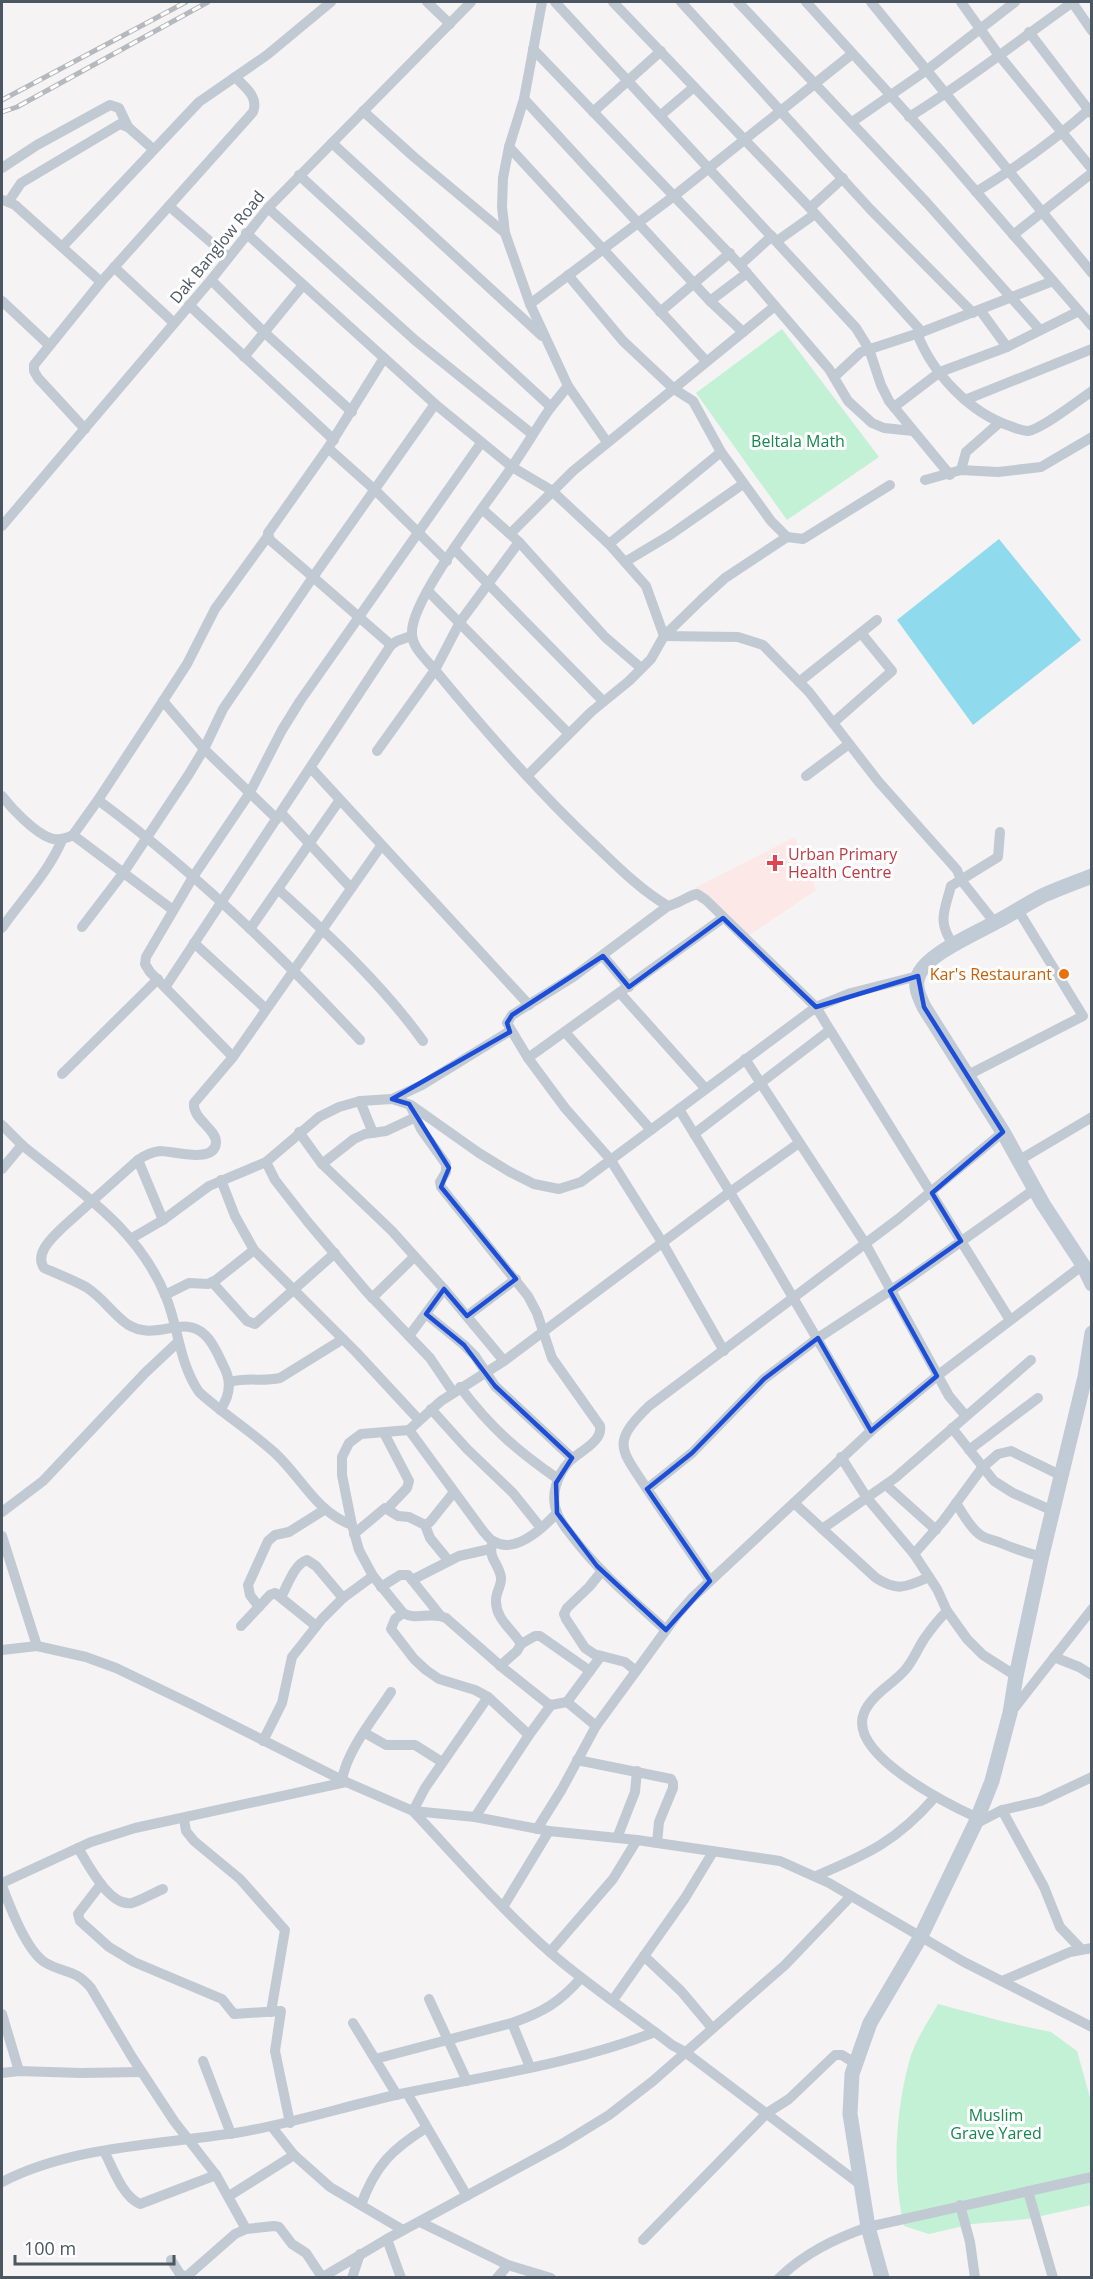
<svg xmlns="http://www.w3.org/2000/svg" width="1093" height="2279" font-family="'Open Sans',sans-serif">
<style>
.medical{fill:#fce8e6}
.green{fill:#c3f1d5}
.water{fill:#90daee}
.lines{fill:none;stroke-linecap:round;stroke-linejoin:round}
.street{stroke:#c1cad2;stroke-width:10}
.secondary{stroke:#c1cbd6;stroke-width:15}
.rail-casing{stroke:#b5b8bd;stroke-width:5}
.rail{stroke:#fff;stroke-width:3;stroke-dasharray:9;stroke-linecap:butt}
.marked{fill:none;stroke:#1d4ed8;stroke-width:4.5;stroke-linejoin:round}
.health-dot{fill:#e0444e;stroke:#fff;stroke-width:2}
.food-dot{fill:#e8710a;stroke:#fff;stroke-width:2}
.labels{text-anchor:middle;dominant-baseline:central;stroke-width:6;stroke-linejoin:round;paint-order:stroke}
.street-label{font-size:16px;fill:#4a5661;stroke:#fff}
.park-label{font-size:16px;fill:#17864f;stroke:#fff}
.health-label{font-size:16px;fill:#be3a42;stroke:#fff;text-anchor:start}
.food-label{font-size:16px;fill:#c56008;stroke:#fff;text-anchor:end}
</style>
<rect width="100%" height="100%" fill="#f5f3f3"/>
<path class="medical" d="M795,837l21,53 -68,46 -53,-48z"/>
<g class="green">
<path d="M782,329l97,128 -92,63 -91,-127z"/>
<path d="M938,2004l67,18 46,10 26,19 14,50v104l-63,14 -56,5 -43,10 -25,-8c-12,-52 -9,-111 5,-164 5,-20 19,-40 29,-58z"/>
</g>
<path class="water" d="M999,539l82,101 -108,85 -76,-105z"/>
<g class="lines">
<g class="street">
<path d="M427,2l23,22"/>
<path d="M555,2l301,326 13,21 12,36 8,16 61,74"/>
<path d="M613,2l197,206 112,124"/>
<path d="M681,2l189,207 103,104"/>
<path d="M738,2l189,201 113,127"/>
<path d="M806,2l135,149 151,175"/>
<path d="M871,2l221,271"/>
<path d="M961,2l37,52 94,115"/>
<path d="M1072,2l20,29"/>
<path d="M1029,32l62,81"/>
<path d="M533,49l207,216 89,104 19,32 24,22 12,5 29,3"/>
<path d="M524,99l186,202 33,31"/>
<path d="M363,111l51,46 91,76"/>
<path d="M593,112l68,-61"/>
<path d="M661,115l33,-28"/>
<path d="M909,117c57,-35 110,-77 164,-115"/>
<path d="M852,122l75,-52 88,-68"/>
<path d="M332,143l210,193"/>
<path d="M509,147l197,214"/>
<path d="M2,168l35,-23 73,-40 9,3 9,19"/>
<path d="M299,175l252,232"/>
<path d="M976,192c41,-25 80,-53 116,-85"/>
<path d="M3,200l12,5 86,77"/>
<path d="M9,201l12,-18 99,-59 8,3 25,22"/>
<path d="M169,206l59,51"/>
<path d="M268,208l148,133 116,93"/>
<path d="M810,208l33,-30"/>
<path d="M246,233l189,171 77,63 39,23 58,54 37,42 18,50 74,1 25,8 46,47 69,89 79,89 4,10 34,43"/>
<path d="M1013,235l79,-62"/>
<path d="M777,241l38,-27"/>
<path d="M63,246l136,-144 68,-47 64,-53"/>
<path d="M740,265l32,-29"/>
<path d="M114,267l60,56"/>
<path d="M568,275l55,66 51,48 19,12 28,51 50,69 16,16 16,2 87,-54"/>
<path d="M211,280l54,53 87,79"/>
<path d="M2,301l47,44"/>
<path d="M710,301l37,-28"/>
<path d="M530,304l144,-108 178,-142"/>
<path d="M189,305l145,135"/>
<path d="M980,310l27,37"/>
<path d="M660,312l70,-59"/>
<path d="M917,333c15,40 53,80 93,93 5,2 13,5 18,5 14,-2 51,-31 64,-40"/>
<path d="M244,357l59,-72"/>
<path d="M384,358l-56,90 -60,85 2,7 43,37 122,-173"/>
<path d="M834,377l27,-25 61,-20 131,-51"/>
<path d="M568,386l39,56"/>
<path d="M965,400l127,-51"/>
<path d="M894,407l46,-35 67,-25 72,-36"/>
<path d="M85,429l-47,-51 -4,-7v-6l67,-83 152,-170c6,-15 -8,-25 -18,-35"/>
<path d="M328,448l47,42 72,71"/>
<path d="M961,470l5,-18 33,-29"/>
<path d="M925,480l36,-10 37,2 43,-5 51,-30"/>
<path d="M482,509l37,33 86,95 36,31"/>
<path d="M2,526l209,-246 57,-72 203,-206"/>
<path d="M510,534l63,-63 202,-165"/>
<path d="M519,542l-59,80 -25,48c51,62 103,122 162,177 22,21 45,44 71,59 11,-2 19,-10 29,-12l9,6 110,107 35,-14 67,-17"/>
<path d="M609,544l112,-92"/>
<path d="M454,549l149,152"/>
<path d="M625,562l45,-27 73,-51"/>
<path d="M428,591l140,142"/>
<path d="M799,682l78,-62"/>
<path d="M163,701l41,48 73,70"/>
<path d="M833,723l59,-52 -31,-38"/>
<path d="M377,751l58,-81c-9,-11 -24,-23 -23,-38 0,-35 77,-131 99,-164 14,-20 26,-41 40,-61l17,-21 -38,-82 -25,-71 -3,-26 1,-29 6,-31 15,-48 18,-97"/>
<path d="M311,768l218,237"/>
<path d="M527,776l64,-64 38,-31 22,-22 13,-23 38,-37 23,-21 62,-41"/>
<path d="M806,776l43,-32"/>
<path d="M2,796c10,13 32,36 48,42 8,3 15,1 23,-3l100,75"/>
<path d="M98,800c96,71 181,153 262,240"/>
<path d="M281,813l69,74"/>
<path d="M73,835l25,-35 65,-99 24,-37 28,-55 53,-73"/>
<path d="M278,889c52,47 104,95 145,152"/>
<path d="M668,906l-95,71 -61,38 -5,8 21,35 37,50 45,51 52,83 62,109"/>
<path d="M82,927l42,-55 65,-98 15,-25 19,-40 90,-132 78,68"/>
<path d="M2,928c20,-29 46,-55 60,-88"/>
<path d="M250,929l89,-128"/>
<path d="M194,943l72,66"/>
<path d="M954,946c-17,-24 -10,-34 -3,-60l47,-29 2,-25"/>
<path d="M603,956l26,31"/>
<path d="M166,986l225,-341 6,-4 14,-5"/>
<path d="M620,993l85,95"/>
<path d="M830,1030l180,290"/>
<path d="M565,1032l86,98"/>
<path d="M233,1057l-83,-85 -5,-8 1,-7 47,-80 56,-83 33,-64 18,-29 181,-258"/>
<path d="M528,1058l195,-140"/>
<path d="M745,1059l120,184 84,153 16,19"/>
<path d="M62,1074l96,-95"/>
<path d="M968,1075l115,-59 -65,-106"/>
<path d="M392,1099l30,-14 88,-54"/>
<path d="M360,1101l13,32"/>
<path d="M410,1105l11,24 25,35v8l-6,10 1,5 87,109 9,17 15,45 48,68c3,16 -22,26 -31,36 -12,13 -19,34 -12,51 3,8 10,17 15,23 27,36 61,64 94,94"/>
<path d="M679,1109l85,139 107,183"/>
<path d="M2,1125l20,20"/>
<path d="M299,1132l23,32 70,67 52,58 60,72"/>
<path d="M1003,1132l-105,87 -249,187c-38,37 -29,42 -2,83l45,-36 72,-74 54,-41 93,-61 124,-88"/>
<path d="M138,1160l25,60"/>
<path d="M1018,1161l74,-44"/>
<path d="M266,1162l9,18 32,41 59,70 64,67 23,34"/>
<path d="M322,1164l32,-25 11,-5 21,-3 30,-14"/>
<path d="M2,1169l20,-24c55,45 116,82 144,152 13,32 13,66 33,95 24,22 52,39 76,61 27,25 41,59 77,72l7,25 14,26 -30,22 -21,21 -30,38 -10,46 -19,38"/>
<path d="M221,1180l14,36 19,34 102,102 63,68"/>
<path d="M132,1238l31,-18 46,-34 57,-24 53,-45 20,-10 21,-6 32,-2 19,6 68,48 31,19 24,12 25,5 22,-7 235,-175 14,23 -136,104"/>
<path d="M212,1282l35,39 8,3 80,-71"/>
<path d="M165,1295l24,-12 19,1 8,-4 38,-30"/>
<path d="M372,1298l42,-41"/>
<path d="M426,1314l38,31 11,11 20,30 77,72"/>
<path d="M467,1316l49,-37"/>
<path d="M409,1336l35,-47"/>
<path d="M229,1382c20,-5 32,0 51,-4l63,-39"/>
<path d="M460,1387c30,40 57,64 98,92"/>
<path d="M431,1409l36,40 46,44 28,35"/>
<path d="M220,1410c10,-14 12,-28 4,-43 -5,-10 -10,-24 -19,-32 -22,-22 -49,8 -78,-11 -15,-11 -25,-27 -41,-37 -13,-7 -28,-13 -42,-19 -10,-15 9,-31 19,-41l75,-67c7,-5 14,-8 22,-9 13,0 54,13 56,-8 1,-14 -24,-24 -22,-40l39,-46 148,-211"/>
<path d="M952,1428l42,53 19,12 40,18"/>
<path d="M409,1430l74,101c3,3 6,8 10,10 22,14 50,-13 64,-28"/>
<path d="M384,1433l25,48 -2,7 -20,21"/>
<path d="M969,1450l69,-52"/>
<path d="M841,1457l26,41 47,56 23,35 10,22 20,28 16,16 33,21"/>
<path d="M886,1485l50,45"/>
<path d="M647,1489l63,92"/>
<path d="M794,1503l82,75c22,14 30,9 53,-1"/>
<path d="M956,1503c7,11 13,23 23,31 7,6 14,5 22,9 14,6 26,10 41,14"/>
<path d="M2,1512l41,-31 102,-108 33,-31"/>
<path d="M352,1525l-10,-50v-18l7,-14 12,-9 48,-4 32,-29 63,-40 226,-169 69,-49"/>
<path d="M425,1525l5,13 18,22"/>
<path d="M822,1529l73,-51 136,-118"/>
<path d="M354,1534l31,-26 13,8 11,1 16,8 5,-3 24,-30"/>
<path d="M2,1536l35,110"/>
<path d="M493,1541c-6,18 5,20 8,36 1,8 -5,15 -5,23 -1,19 17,30 25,44l-4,7 -17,15"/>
<path d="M914,1554l29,-33 39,-53 16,-14 13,-3 51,25"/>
<path d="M602,1571l-13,16 -22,21 -3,6 2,5 19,29 9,6 31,8 11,9"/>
<path d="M373,1576l30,37c14,8 28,-2 43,5l57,50 44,35 4,2 16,-3 29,24"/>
<path d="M412,1580l47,-24 31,-7"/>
<path d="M381,1587l19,-12h8l32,40"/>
<path d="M281,1597c6,-10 13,-33 26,-37l9,6 27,32"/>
<path d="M259,1607l-9,-12 -2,-10 20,-44 7,-6 14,-3 35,-22"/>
<path d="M947,1611c-9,9 -16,18 -23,28 -7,11 -11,22 -19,31 -12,14 -34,25 -41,43 -17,41 85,92 114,105"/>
<path d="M403,1613l-8,6 -4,10 23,30 12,11 13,9 36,11 13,7 41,38"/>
<path d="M241,1626l29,-31 5,-2 41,33"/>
<path d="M521,1644l14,-8h5l50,35"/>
<path d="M2,1650l35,-4 49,11 30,11 75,36 155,78 67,29 62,6 74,14 88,9 143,21 49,22 135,79 128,65"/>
<path d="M1054,1657l25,10 13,8"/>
<path d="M488,1697l-63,91 -12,23c45,48 88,98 138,142 38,33 81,61 121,92l13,7 176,133"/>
<path d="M567,1702l34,-46"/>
<path d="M1012,1711l80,-102"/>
<path d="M365,1733l21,12h29l27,17"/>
<path d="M577,1760l94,19 2,4v5l-14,34 -2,21"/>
<path d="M342,1780c5,-30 32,-62 49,-88"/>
<path d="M1002,1810l39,-9 51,-24"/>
<path d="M475,1817l54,-82 22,-30"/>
<path d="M184,1819l2,12 8,10 46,38 45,51 -14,82"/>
<path d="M975,1824l27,-14 42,77 16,40 21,22"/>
<path d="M537,1829l25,-40 34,-63 81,-111 15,-17 179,-167 66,-55 146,-111"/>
<path d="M617,1838l18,-46 2,-21"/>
<path d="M78,1848c10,16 31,59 54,55 10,-3 21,-10 31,-14"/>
<path d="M816,1876c52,-22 81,-35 119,-79"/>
<path d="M2,1883l89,-41 44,-14 211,-46"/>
<path d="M101,1884l-23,30 2,7 29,26 25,15 88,37 12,15 47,-3 -6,40 15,72"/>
<path d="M2,1886c8,21 25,66 44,77 19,11 28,5 45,25l41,69 42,64 42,54 30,54"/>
<path d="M503,1907l46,-76"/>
<path d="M550,1952l63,-73 24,-39"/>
<path d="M644,1956l37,35 31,37"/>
<path d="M1002,1981l68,-29 22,-4"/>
<path d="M429,1999l38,82"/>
<path d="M613,2000l72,-102 28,-46"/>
<path d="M2,2014l17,57"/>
<path d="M353,2023l44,72"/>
<path d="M512,2023l18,44"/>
<path d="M375,2059l137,-36c31,-11 47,-20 69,-45"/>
<path d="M203,2061l28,73"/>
<path d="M2,2073l17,-2 62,2 60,-1"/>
<path d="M407,2093l60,103"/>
<path d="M272,2127l22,28 36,32 73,43"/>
<path d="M104,2151c9,17 18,45 36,53l76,-29"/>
<path d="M2,2182c72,-37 159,-37 239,-50 53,-9 105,-26 159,-38 85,-18 173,-30 255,-62"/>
<path d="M1028,2191l25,87"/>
<path d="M229,2196l65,-41"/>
<path d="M361,2205c14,-39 31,-56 65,-77"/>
<path d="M960,2205l10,37 5,36"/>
<path d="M420,2222l88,43"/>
<path d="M387,2239l14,39"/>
<path d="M643,2240l124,-127 22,-14 46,-44h7l14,9"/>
<path d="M171,2260l9,14 6,3 49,-43 11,-5 28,-3 5,1 13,17 14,9 16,24"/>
<path d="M321,2278l66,-39 175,-95 47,-29 44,-34 132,-116 66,-69"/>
<path d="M352,2278l8,-24"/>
<path d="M497,2278l11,-13 43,13"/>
<path d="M779,2278c26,-25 55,-39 89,-51l224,-50"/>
</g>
<g class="secondary">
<path d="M1092,876c-16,6 -32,12 -48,19 -16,8 -32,19 -48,27 -19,11 -72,33 -78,55 -4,10 2,21 6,30l79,125 40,72 40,61 9,19"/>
<path d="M882,2278l-14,-51 -18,-113 2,-40 18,-51 50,-85 55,-114 17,-43 18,-68 6,-37 26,-121 43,-178 7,-44"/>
</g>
<g class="rail-casing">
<g id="rail">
<path d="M2,100l184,-98"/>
<path d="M2,112l15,-5 191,-105"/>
</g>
</g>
<use href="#rail" class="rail"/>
</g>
<path class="marked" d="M723,918l93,89 102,-31 6,31 79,125 -71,61 29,48 -71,50 47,85 -66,55 -53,-93 -54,41 -72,74 -45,36 63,92 -44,49 -69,-64 -40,-53 -1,-30 16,-25 -77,-72 -31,-41 -38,-31 18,-25 23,27 49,-37 -75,-92 8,-19 -40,-64 -17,-5 118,-67 -3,-9 5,-8 91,-59 26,31z"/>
<path class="health-dot" d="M772 854h6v6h6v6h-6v6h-6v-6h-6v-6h6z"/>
<circle class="food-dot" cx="1064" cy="974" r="6"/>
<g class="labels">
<g class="street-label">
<text transform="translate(217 247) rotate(-51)">Dak Banglow Road</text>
</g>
<g class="park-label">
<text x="798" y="441">Beltala Math</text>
<text x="996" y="2115">Muslim<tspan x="996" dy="18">Grave Yared</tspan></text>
</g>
<g class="health-label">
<text x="788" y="854">Urban Primary<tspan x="788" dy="18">Health Centre</tspan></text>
</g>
<g class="food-label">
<text x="1052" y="974">Kar's Restaurant</text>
</g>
</g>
<rect width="1093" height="2279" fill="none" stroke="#4a5661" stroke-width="6"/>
<path d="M15 2255v9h159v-9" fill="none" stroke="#4a5661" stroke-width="3"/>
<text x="24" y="2255" font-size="18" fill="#4a5661" stroke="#ffffff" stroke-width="4.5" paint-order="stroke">100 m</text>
</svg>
